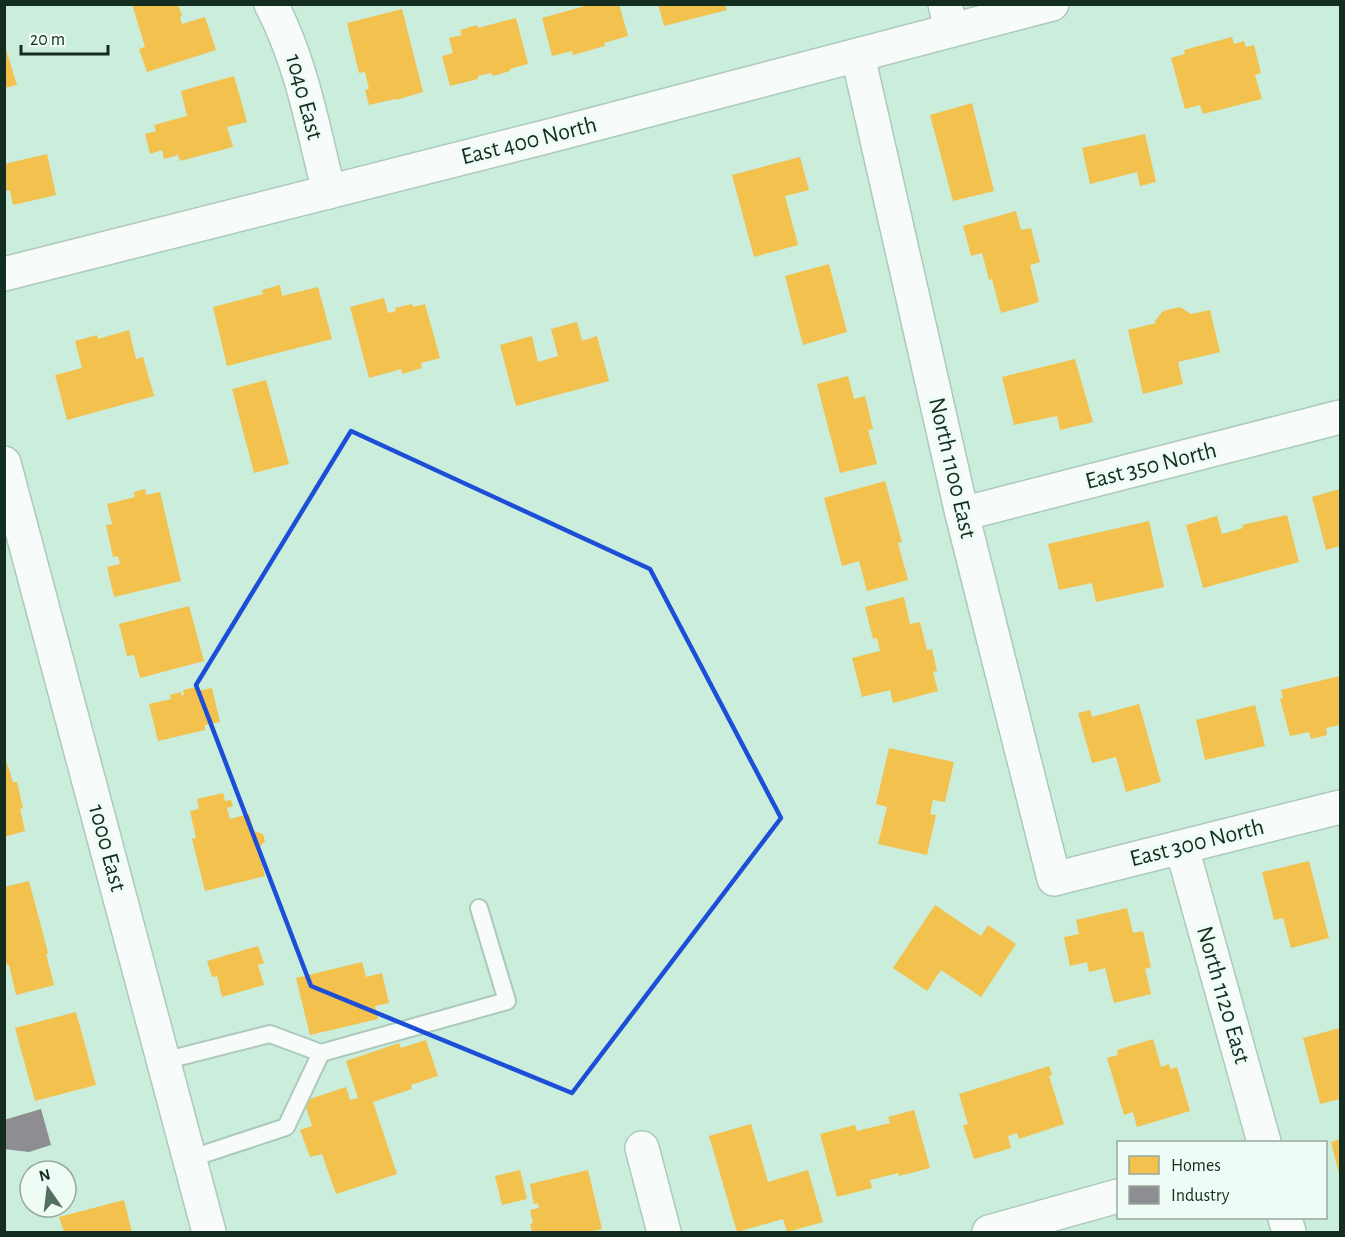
<svg xmlns="http://www.w3.org/2000/svg" width="1345" height="1237" font-family="'Alegreya Sans',sans-serif">
<style>
.homes{fill:#f2c14e}
.industry{fill:#8d8d92}
.lines{fill:none;stroke-linecap:round;stroke-linejoin:round}
.service-casing{stroke:#adc9bb;stroke-width:20}
.minor-casing{stroke:#adc9bb;stroke-width:36}
.tertiary-casing{stroke:#adc9bb;stroke-width:36}
.service{stroke:#f7fcfa;stroke-width:16}
.minor{stroke:#f7fcfa;stroke-width:33}
.tertiary{stroke:#f7fcfa;stroke-width:33}
.marked{fill:none;stroke:#1d4ed8;stroke-width:4.5;stroke-linejoin:round}
.labels{text-anchor:middle;dominant-baseline:central;stroke-width:6;stroke-linejoin:round;paint-order:stroke}
.street-label{font-size:24px;fill:#132d21;stroke:#effcf5}
</style>
<rect width="100%" height="100%" fill="#cbeddc"/>
<g class="homes">
<path d="M132,4h46l4,12 -2,1 2,7 23,-7 11,33 -69,22 -8,-23 6,-2z"/>
<path d="M592,4h27l9,32 -24,7 1,3 -32,9 -1,-4 -20,5 -10,-38z"/>
<path d="M658,4h67l2,6 -63,16z"/>
<path d="M402,9l21,83 -27,8 -1,-1 -26,6 -4,-15 4,-1 -4,-17 -6,1 -12,-50z"/>
<path d="M516,18l12,46 -18,5v2l-17,5 -2,-3 -13,3v3l-28,7 -8,-30 11,-3 -4,-15 13,-3 -2,-5 17,-5 1,3z"/>
<path d="M1232,37l2,7 10,-3 2,6 8,-2 7,28 -6,2 7,24 -59,15 -3,-9 -15,4 -14,-51 14,-4 -1,-4z"/>
<path d="M4,43l13,42 -13,3z"/>
<path d="M234,76l13,46 -20,5 6,20 -53,14 -2,-6 -14,4 -2,-9 -12,4 -5,-20 11,-3 -2,-6 33,-9 -6,-25z"/>
<path d="M972,103l22,88 -41,10 -23,-86z"/>
<path d="M1145,134l11,48 -16,4 -3,-14 -47,12 -8,-36z"/>
<path d="M47,154l9,41 -43,10 -3,-15 -4,1 -2,-5v-22z"/>
<path d="M800,157l9,33 -24,6 13,49 -44,12 -22,-82z"/>
<path d="M1016,211l5,19 10,-2 9,34 -10,3 9,37 -38,11 -9,-34 -3,1 -7,-27 -11,3 -8,-30z"/>
<path d="M829,264l18,68 -44,13 -18,-69z"/>
<path d="M280,285l2,11 36,-9 14,52 -105,27 -14,-59 50,-13 -1,-4z"/>
<path d="M384,298l4,15 8,-2 -1,-3 17,-4 1,3 12,-3 15,54 -19,5 1,5 -20,6 -1,-5 -32,9 -19,-71z"/>
<path d="M1180,307l11,7 19,-4 10,42 -42,10 5,22 -40,10 -15,-64 28,-7 -1,-2 8,-10z"/>
<path d="M577,322l5,19 15,-5 12,45 -93,25 -16,-61 32,-9 6,26 20,-6 -7,-27z"/>
<path d="M129,330l7,29 7,-2 11,39 -87,24 -12,-45 27,-7 -7,-27 22,-6 1,4z"/>
<path d="M1075,359l18,63 -33,8 -3,-14 -43,9 -12,-48z"/>
<path d="M848,376l6,23 11,-3 8,33 -5,1 9,34 -37,9 -23,-89z"/>
<path d="M266,380l23,84 -35,9 -22,-84z"/>
<path d="M885,481l17,61 -4,1 10,37 -41,11 -8,-30 -17,5 -18,-68z"/>
<path d="M145,489l1,6 14,-3 21,89 -67,16 -7,-30 13,-3 -2,-8 -5,1 -7,-32 6,-1 -5,-20 28,-7 -1,-5z"/>
<path d="M1340,489v57l-14,4 -14,-53z"/>
<path d="M1287,515l12,47 -96,26 -17,-63 31,-9 5,18 21,-6 -1,-3z"/>
<path d="M1149,521l15,66 -68,15 -4,-19 -33,7 -11,-46z"/>
<path d="M904,597l6,27 10,-2 7,28 5,-1 5,22 -4,1 5,19 -45,12 -3,-13 -28,7 -10,-39 28,-7 -3,-13 -4,1 -8,-32z"/>
<path d="M189,606l15,55 -64,17 -6,-23 -7,1 -8,-32z"/>
<path d="M1340,676v49l-14,3 1,7 -16,4 -2,-7 -19,4 -10,-37 3,-1 -2,-8z"/>
<path d="M196,687l1,4 15,-3 8,34 -15,3v5l-47,11 -9,-37 22,-5 -1,-4 11,-3 1,4 2,-1 -1,-5z"/>
<path d="M1139,704l22,78 -35,10 -10,-35 -24,6 -14,-50 12,-3 2,7z"/>
<path d="M1255,705l10,41 -60,14 -9,-40z"/>
<path d="M889,748l65,14 -9,40 -12,-2 -3,14 6,1 -9,40 -49,-11 9,-37 -11,-3z"/>
<path d="M4,754l9,28h4l6,26 -3,1 5,22 -21,6z"/>
<path d="M223,793l2,8 6,-1 2,6 -6,2 3,11 19,-5 5,17 9,3 2,7 -7,8 7,27 -60,15 -13,-52 4,-1 -6,-27 9,-2 -2,-10z"/>
<path d="M1309,861l20,77 -38,10 -8,-30 -9,2 -12,-48z"/>
<path d="M29,881l19,72 -2,1 8,31 -38,10 -7,-30h-2l-3,-7v-71z"/>
<path d="M935,905l46,31 7,-11 28,19 -35,53 -40,-27 -14,21 -34,-23z"/>
<path d="M1127,908l6,25 10,-2 8,36 -6,2 6,25 -37,9 -9,-35 -16,4 -2,-10 -17,4 -6,-29 15,-3 -3,-14z"/>
<path d="M258,946l6,17 -6,2 6,20 -42,12 -5,-21 -5,1 -5,-16z"/>
<path d="M362,962l4,15 16,-4 7,30 -14,3 3,13 -68,16 -14,-57z"/>
<path d="M76,1012l20,73 -61,16 -20,-73z"/>
<path d="M1340,1028v71l-20,5 -17,-66z"/>
<path d="M1153,1039l8,28 8,-3 1,5 7,-2 13,44 -53,16 -4,-15 -9,3 -17,-57 11,-3 -1,-5z"/>
<path d="M426,1040l12,36 -27,9 1,4 -39,13 24,72 -61,20 -14,-40 -12,3 -10,-27 12,-4 -8,-25 42,-14 4,13 8,-2 -12,-37 53,-18 2,5z"/>
<path d="M1049,1066l3,9 -3,1 15,48 -45,15 -2,-6 -9,3 3,12 -37,11 -11,-34 5,-1 -9,-30z"/>
<path d="M914,1110l16,58 -31,8 -1,-3 -28,7 2,8 -35,9 -17,-63 35,-9 2,6 33,-8 -2,-6z"/>
<path d="M751,1124l17,58 40,-12 15,52 -36,10 -4,-13 -46,13 -28,-96z"/>
<path d="M1340,1139v39l-9,-36z"/>
<path d="M520,1170l7,29 -25,6 -7,-29z"/>
<path d="M588,1170l14,59 -14,3h-56l-2,-8 3,-1 -3,-13 9,-2 -1,-5 -4,1 -4,-20z"/>
<path d="M124,1200l8,32h-68l-5,-15z"/>
</g>
<path class="industry" d="M41,1109l10,36 -22,7 -25,-3v-29z"/>
<g class="lines">
<g class="service-casing">
<g id="service">
<path d="M163,1061l107,-27 51,19 186,-52 -28,-93"/>
<path d="M189,1159l97,-32 35,-74"/>
</g>
</g>
<g class="minor-casing">
<g id="minor">
<path d="M271,4c31,59 42,125 58,188"/>
<path d="M945,4l6,26"/>
<path d="M858,56l104,458 92,365 286,-72"/>
<path d="M962,514l378,-97"/>
<path d="M1182,848l82,294"/>
<path d="M642,1148l22,84"/>
<path d="M1285,1218l4,14"/>
<path d="M989,1232l129,-36"/>
</g>
</g>
<g class="tertiary-casing">
<g id="tertiary">
<path d="M4,274l549,-139 499,-131"/>
<path d="M4,463l205,769"/>
</g>
</g>
<use href="#service" class="service"/>
<use href="#minor" class="minor"/>
<use href="#tertiary" class="tertiary"/>
</g>
<path class="marked" d="M351,431l299,138 131,249 -209,275 -261,-107 -115,-301z"/>
<g class="labels">
<g class="street-label">
<text transform="translate(304 97) rotate(75)">1040 East</text>
<text transform="translate(529 141) rotate(-14)">East 400 North</text>
<text transform="translate(1151 466) rotate(-14)">East 350 North</text>
<text transform="translate(952 468) rotate(77)">North 1100 East</text>
<text transform="translate(1197 843) rotate(-14)">East 300 North</text>
<text transform="translate(107 848) rotate(75)">1000 East</text>
<text transform="translate(1223 995) rotate(74)">North 1120 East</text>
</g>
</g>
<rect width="1345" height="1237" fill="none" stroke="#132d21" stroke-width="12"/>
<rect x="1117" y="1141" width="210" height="78" fill="#effcf5" stroke="#97a9a0" stroke-width="1.5"/>
<rect x="1129" y="1156" width="30" height="18" fill="#f2c14e" stroke="#97a9a0" stroke-width="1.5"/>
<text x="1171" y="1171" font-size="18" fill="#132d21">Homes</text>
<rect x="1129" y="1186" width="30" height="18" fill="#8d8d92" stroke="#97a9a0" stroke-width="1.5"/>
<text x="1171" y="1201" font-size="18" fill="#132d21">Industry</text>
<g transform="translate(48 1189) rotate(346)"><circle r="28" fill="#effcf5" stroke="#97a9a0" stroke-width="1.5"/>
<path d="M0-4.5L10 22L0 15L-10 22Z" fill="#537062"/>
<text y="-9" font-size="16" font-weight="bold" text-anchor="middle" fill="#132d21">N</text>
</g>
<path d="M21 45v9h87v-9" fill="none" stroke="#132d21" stroke-width="3"/>
<text x="30" y="45" font-size="18" fill="#132d21" stroke="#effcf5" stroke-width="4.5" paint-order="stroke">20 m</text>
</svg>
